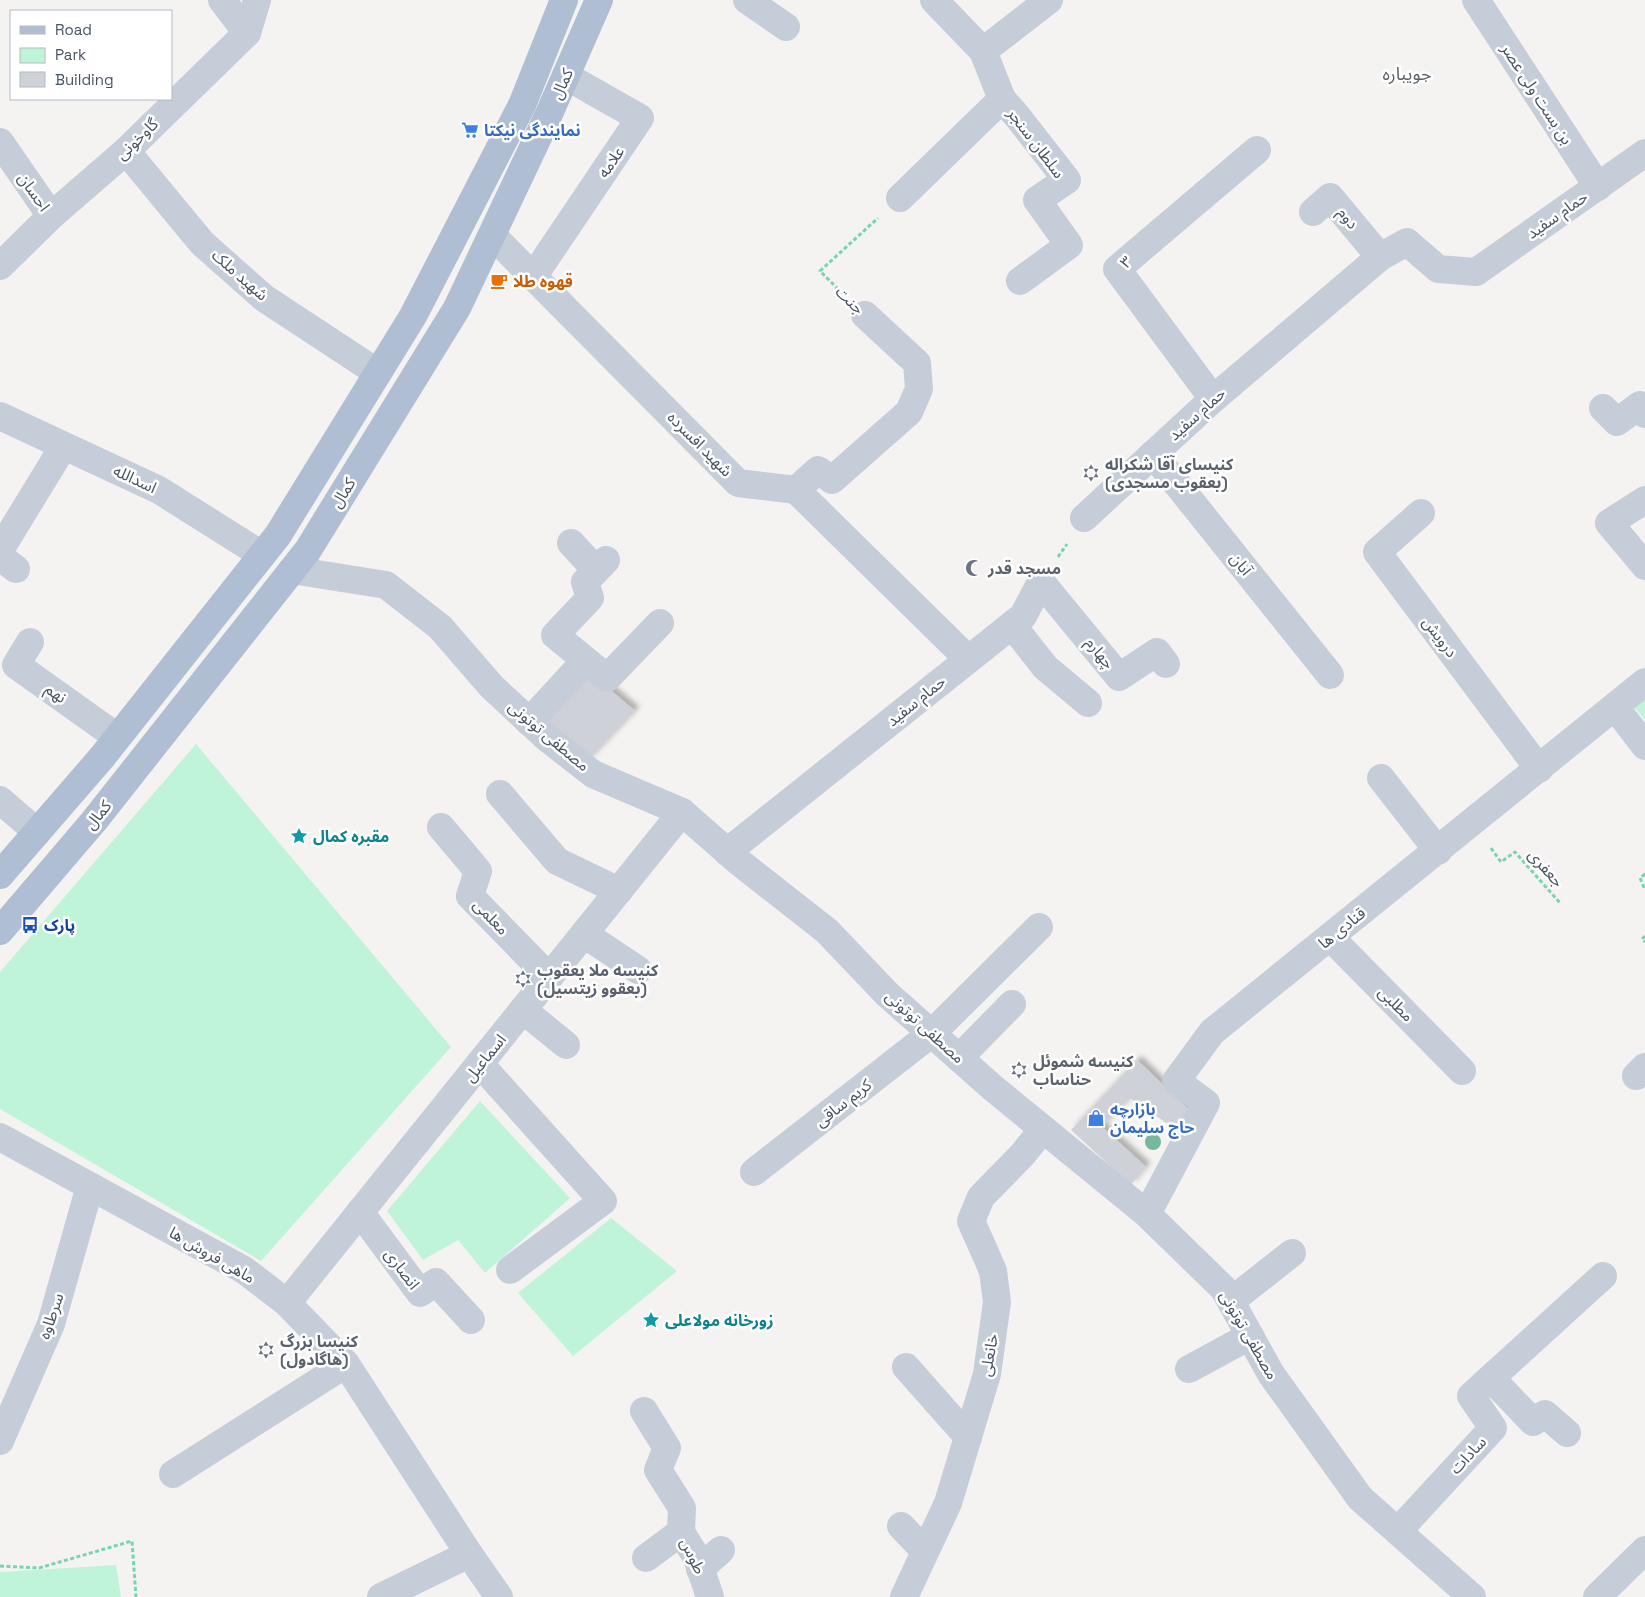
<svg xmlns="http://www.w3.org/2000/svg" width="1645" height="1597" font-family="'Space Grotesk','Noto Sans Arabic',sans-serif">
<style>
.green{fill:#bff4d9}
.building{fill:#ced1d8;filter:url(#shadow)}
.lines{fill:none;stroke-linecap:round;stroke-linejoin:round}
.path{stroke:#74d6b0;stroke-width:3;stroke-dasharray:4 2.5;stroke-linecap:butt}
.minor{stroke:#c5cdd8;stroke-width:28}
.major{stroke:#b0bed3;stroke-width:28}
.tree{fill:#76b89d}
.labels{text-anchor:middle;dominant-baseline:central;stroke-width:5;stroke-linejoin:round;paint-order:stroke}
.street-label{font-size:16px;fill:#485362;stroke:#fff}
.shop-label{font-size:16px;font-weight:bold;fill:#366cbe;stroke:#fff;text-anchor:start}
.food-label{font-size:16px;font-weight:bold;fill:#c56008;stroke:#fff;text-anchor:start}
.worship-label{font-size:16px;font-weight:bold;fill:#5b616d;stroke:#fff;text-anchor:start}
.culture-label{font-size:16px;font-weight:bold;fill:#0d838f;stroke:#fff;text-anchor:start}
.transit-label{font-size:16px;font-weight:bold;fill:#164399;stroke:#fff;text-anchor:start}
.neighbourhood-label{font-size:18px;fill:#5e6268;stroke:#fff}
</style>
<defs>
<filter id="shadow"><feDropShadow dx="4.5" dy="-4.5" stdDeviation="2.5" flood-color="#0004"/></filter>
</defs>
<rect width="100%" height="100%" fill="#f5f3f2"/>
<g class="green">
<path d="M1645,700v20l-10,-12z"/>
<path d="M196,744l255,303 -190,214 -261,-152v-137z"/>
<path d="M480,1101l90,97 -85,75 -27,-33 -35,20 -36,-49z"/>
<path d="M611,1218l66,53 -104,85 -55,-63z"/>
<path d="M116,1565l5,32h-121v-25z"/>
</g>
<g class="building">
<path d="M589,672l46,39 -47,50 -44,-41z"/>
<path d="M1137,1060l51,49 -13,20 -45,-31 -28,29 44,40 -15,18 -60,-55z"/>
</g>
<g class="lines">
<g class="path">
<path d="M843,294l-23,-23 58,-53"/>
<path d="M1058,557l9,-13"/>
<path d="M1491,848l10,14 14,-10 46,52"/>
<path d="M1645,874l-5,4 5,12"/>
<path d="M1645,936l-3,3 3,3"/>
<path d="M0,1566l39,2 93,-27 4,56"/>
</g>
<g class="minor">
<path d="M222,0l25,33"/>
<path d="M747,0l39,27"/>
<path d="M934,0l49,51 19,48 15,17 50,64 -30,20 32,45 -49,36"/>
<path d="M1476,0l122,187"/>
<path d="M983,51l66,-51"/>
<path d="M0,142l51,74"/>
<path d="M126,151l76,92 62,55 114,75"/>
<path d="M900,198l102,-99"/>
<path d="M1313,212l17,-15 50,60"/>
<path d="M492,235l246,248 58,7 172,169"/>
<path d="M0,266l51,-50 75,-65 121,-118 10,-33"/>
<path d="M533,277l107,-159 -74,-42"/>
<path d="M1213,399l-96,-130 140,-119"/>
<path d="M1603,408l14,14 23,-17 5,9"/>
<path d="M0,416l159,74 103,65"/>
<path d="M1153,454l177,221"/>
<path d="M796,490l22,-20 14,10 77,-68 10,-23 -2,-26 -52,-48"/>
<path d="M1645,500l-36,23 36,43"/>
<path d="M1421,513l-44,39 162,217"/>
<path d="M1084,518l129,-119 167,-142 27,-15 31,27 38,3 169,-119"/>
<path d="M571,543l25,27"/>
<path d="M0,550l63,-103"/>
<path d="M0,557l16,12"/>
<path d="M606,560l-21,22 5,16 -35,37 52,43 53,-55"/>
<path d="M292,570l94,15 54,42 52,60 55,51 46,36 89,38 57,50 88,69 60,63 106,94 154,126 77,75 47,85 89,124 112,99"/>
<path d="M1012,625l33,42 43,36"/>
<path d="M30,642l-14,23 101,72"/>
<path d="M1615,707l30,39"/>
<path d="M529,722l56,-61"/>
<path d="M1381,778l57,73"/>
<path d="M500,794l57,67 62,30"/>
<path d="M0,800l37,32"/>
<path d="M441,827l37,44 -8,25 79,81"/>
<path d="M727,852l296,-236 18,-34 78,95 38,-25 9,12"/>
<path d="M584,934l54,36"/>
<path d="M1330,937l132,134"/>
<path d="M523,1010l43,35"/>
<path d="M959,1058l53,-54"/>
<path d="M480,1064l123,137 -93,69"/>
<path d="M1636,1076l9,-9"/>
<path d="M0,1137l244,133 43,33 59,61 123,190 30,43"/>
<path d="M754,1172l178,-139 107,-106"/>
<path d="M360,1212l60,81 16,-11 35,38"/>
<path d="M1147,1214l59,-111 -30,-22 36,-49 433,-350"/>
<path d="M1231,1301l61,-48"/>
<path d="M287,1303l395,-491"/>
<path d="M906,1367l62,70"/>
<path d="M1189,1369l61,-33"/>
<path d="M1491,1378l42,44 12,-8 22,19"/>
<path d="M644,1411l23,37 -9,22 24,38 -1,24 16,26 13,39"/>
<path d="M0,1441l51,-117 39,-138"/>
<path d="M173,1474l173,-110"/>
<path d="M901,1526l24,25"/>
<path d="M1398,1531l95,-103 -22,-32 132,-120"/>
<path d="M646,1558l35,-26"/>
<path d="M700,1569l21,-19"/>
<path d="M381,1597l88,-43"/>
<path d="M904,1597l44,-94 39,-129 10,-72 -4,-31 -22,-50 10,-24 42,-43 20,-25"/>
<path d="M1597,1597l48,-47"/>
</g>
<g class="major">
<path d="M0,875l103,-119 175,-221 135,-219 109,-211 42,-105"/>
<path d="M0,931l94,-110 214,-271 149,-242 92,-194 50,-114"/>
</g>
</g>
<circle class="tree" cx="1153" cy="1142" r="8"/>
<defs>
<g id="supermarket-bare" transform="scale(1.35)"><path d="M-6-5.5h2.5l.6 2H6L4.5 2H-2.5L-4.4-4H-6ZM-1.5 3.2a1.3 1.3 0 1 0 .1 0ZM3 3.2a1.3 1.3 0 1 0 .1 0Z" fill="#3f7fe0" stroke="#fff" stroke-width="2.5" paint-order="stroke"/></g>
<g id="cafe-bare" transform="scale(1.35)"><path d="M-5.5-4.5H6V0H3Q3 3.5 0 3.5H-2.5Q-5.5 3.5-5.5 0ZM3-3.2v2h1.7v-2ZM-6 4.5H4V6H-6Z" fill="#e8710a" stroke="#fff" stroke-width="2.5" paint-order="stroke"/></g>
<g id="synagogue-bare" transform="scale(1.35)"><path d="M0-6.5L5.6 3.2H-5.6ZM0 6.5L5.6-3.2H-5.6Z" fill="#6b7280" stroke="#fff" stroke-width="2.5" paint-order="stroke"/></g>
<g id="mosque-bare" transform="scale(1.35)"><path d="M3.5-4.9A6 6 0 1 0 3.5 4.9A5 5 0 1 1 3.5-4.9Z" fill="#6b7280" stroke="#fff" stroke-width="2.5" paint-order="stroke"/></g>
<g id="sight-bare" transform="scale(1.35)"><path d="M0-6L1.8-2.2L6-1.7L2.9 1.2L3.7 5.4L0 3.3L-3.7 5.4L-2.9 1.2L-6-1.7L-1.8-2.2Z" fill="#0f9aa8" stroke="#fff" stroke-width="2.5" paint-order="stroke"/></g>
<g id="bus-bare" transform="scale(1.35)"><path d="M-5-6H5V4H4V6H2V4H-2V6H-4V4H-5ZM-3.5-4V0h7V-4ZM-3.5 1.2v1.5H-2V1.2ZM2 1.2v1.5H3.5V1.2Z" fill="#1a4fb4" stroke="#fff" stroke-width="2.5" paint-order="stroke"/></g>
<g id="shop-bare" transform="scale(1.35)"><path d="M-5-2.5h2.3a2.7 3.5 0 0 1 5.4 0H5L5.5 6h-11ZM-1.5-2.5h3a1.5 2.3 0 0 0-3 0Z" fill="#3f7fe0" stroke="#fff" stroke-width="2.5" paint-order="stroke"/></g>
</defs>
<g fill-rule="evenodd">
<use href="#supermarket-bare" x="470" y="130"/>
<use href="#cafe-bare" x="499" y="281"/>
<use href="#synagogue-bare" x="1091" y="473"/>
<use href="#mosque-bare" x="974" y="568"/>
<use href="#sight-bare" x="299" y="836"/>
<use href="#bus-bare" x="30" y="925"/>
<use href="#synagogue-bare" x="523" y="979"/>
<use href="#synagogue-bare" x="1019" y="1070"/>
<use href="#shop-bare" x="1096" y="1118"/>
<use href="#sight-bare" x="651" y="1320"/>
<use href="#synagogue-bare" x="266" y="1350"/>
</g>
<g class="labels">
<g class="street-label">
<text transform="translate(562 84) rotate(-66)">کمال</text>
<text transform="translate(1537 94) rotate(57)">بن بست ولی عصر</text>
<text transform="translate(137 139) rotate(-44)">گاوخونی</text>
<text transform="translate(1036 143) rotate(53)">سلطان سنجر</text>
<text transform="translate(611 162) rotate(-56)">علامه</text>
<text transform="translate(34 192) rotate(55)">احسان</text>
<text transform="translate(1557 215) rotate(-35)">حمام سفید</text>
<text transform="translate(1348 218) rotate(51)">دوم</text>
<text transform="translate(1126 262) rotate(-44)">۳</text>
<text transform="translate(240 275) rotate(41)">شهید ملک</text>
<text transform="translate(850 300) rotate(44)">جنت</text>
<text transform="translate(1197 414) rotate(-42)">حمام سفید</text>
<text transform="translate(700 444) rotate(45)">شهید افسرده</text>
<text transform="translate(135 479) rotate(25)">اسدالله</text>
<text transform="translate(343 493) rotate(-58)">کمال</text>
<text transform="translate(1241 564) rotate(51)">آبان</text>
<text transform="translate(1440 637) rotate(53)">درویش</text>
<text transform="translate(1100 653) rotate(51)">چهارم</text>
<text transform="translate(56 693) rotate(36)">نهم</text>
<text transform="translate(916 701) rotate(-39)">حمام سفید</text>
<text transform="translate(549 736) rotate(40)">مصطفی توتونی</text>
<text transform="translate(98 815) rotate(-51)">کمال</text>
<text transform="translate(1546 868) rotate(49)">جعفری</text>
<text transform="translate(491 917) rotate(46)">معلمی</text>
<text transform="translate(1342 928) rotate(-39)">قنادی ها</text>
<text transform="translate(1396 1004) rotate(45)">مطلبی</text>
<text transform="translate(925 1027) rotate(42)">مصطفی توتونی</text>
<text transform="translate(485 1058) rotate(-51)">اسماعیل</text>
<text transform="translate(843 1103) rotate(-38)">کریم ساقی</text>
<text transform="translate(212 1255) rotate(30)">ماهی فروش ها</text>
<text transform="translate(402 1269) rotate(53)">انصاری</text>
<text transform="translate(51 1316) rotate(-71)">سرطاوه</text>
<text transform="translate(1249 1335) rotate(60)">مصطفی توتونی</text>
<text transform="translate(989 1355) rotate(-80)">خانعلی</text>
<text transform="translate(1468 1455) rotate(-47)">سادات</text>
<text transform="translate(693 1556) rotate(65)">طوس</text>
</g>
<g class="shop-label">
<text x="484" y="130">نمایندگی نیکتا</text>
<text x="1110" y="1109">بازارچه<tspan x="1110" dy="18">حاج سلیمان</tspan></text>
</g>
<g class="food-label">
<text x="513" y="281">قهوه طلا</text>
</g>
<g class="worship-label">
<text x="1105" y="464">کنیسای آقا شکراله<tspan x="1105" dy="18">(یعقوب مسجدی)</tspan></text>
<text x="988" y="568">مسجد قدر</text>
<text x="537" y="970">کنیسه ملا یعقوب<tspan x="537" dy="18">(یعقوو زیتسیل)</tspan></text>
<text x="1033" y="1061">کنیسه شموئل<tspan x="1033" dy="18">حناساب</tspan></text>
<text x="280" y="1341">کنیسا بزرگ<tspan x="280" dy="18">(هاگادول)</tspan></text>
</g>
<g class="culture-label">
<text x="313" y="836">مقبره کمال</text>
<text x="665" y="1320">زورخانه مولاعلی</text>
</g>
<g class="transit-label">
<text x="44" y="925">پارک</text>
</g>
<g class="neighbourhood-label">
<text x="1407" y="73">جویباره</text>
</g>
</g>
<rect x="10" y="10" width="162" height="90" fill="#ffffff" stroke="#b6bac0"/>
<rect x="20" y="26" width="25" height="8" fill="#b0bed3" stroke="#b6bac0"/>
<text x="55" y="35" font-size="15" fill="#485362">Road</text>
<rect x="20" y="48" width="25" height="15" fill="#bff4d9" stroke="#b6bac0"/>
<text x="55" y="60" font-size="15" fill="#485362">Park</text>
<rect x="20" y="72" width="25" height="15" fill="#ced1d8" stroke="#b6bac0"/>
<text x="55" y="85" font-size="15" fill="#485362">Building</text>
</svg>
